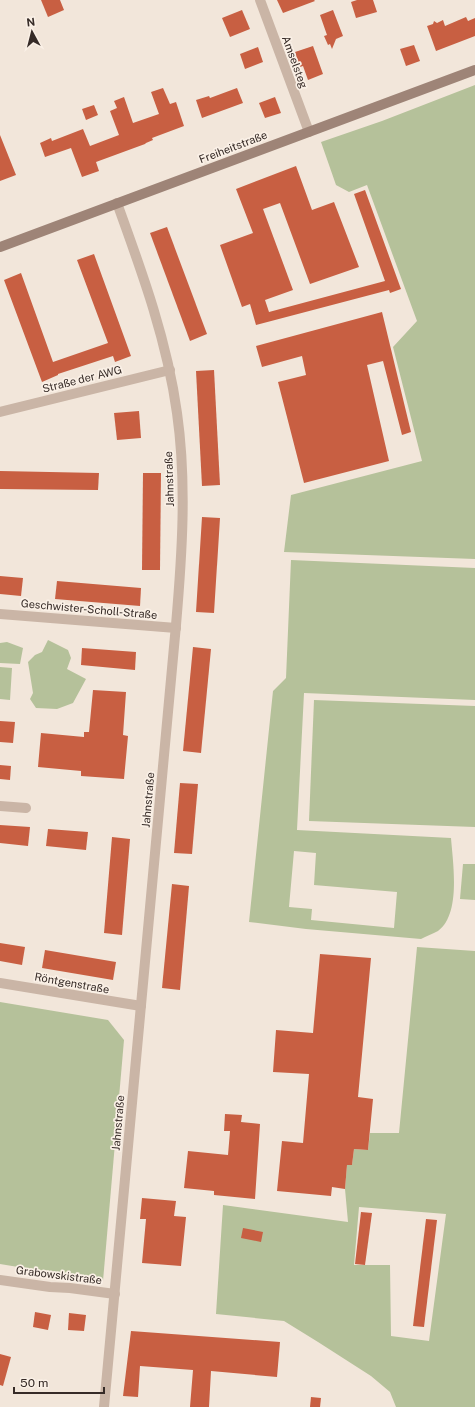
<svg xmlns="http://www.w3.org/2000/svg" width="475" height="1407" font-family="'Public Sans',sans-serif">
<style>
.green{fill:#b5c19a;fill-rule:evenodd}
.building{fill:#c85f42}
.lines{fill:none;stroke-linecap:round;stroke-linejoin:round}
.street{stroke:#cab5a6;stroke-width:10}
.secondary{stroke:#9e8477;stroke-width:10}
.labels{text-anchor:middle;dominant-baseline:central;stroke-width:3.5;stroke-linejoin:round;paint-order:stroke}
.street-label{font-size:11px;fill:#362b27;stroke:#faf0e6}
</style>
<rect width="100%" height="100%" fill="#f2e6da"/>
<g class="green">
<path d="M475,85v474l-191,-7 7,-57 131,-34 -29,-114 24,-26 -50,-136 -18,7 -13,-7 -15,-43 61,-21z"/>
<path d="M291,560l184,8v132l-171,-7 -7,137 154,8c2,26 10,76 -13,93 -5,3 -12,5 -17,8l-115,-10 -57,-7 24,-231 13,-13zM294,851l22,2 -2,32 83,7 -3,36 -83,-8 1,-11 -23,-2z"/>
<path d="M48,640l20,10 3,8 -4,11 19,10 -13,24 -16,6 -21,-1 -6,-9 3,-6 -5,-31 7,-7 7,-3z"/>
<path d="M7,642l16,6 -3,16 -20,-1v-20z"/>
<path d="M0,667l12,1 -2,32 -10,-1z"/>
<path d="M314,700l161,6v121l-166,-6z"/>
<path d="M463,864h12v36l-15,-1z"/>
<path d="M417,947l58,4v456h-79l-6,-15 -19,-16 -53,-34 -34,-21 -68,-7 7,-109 125,17 -3,-33 2,-24h5l2,-16 14,1 2,-17h29zM359,1207l87,7 -17,127 -38,-5 -1,-71h-36z"/>
<path d="M0,1002l108,18 16,20 -21,241 -103,-17z"/>
</g>
<g class="building">
<path d="M41,0h19l4,10 -16,7z"/>
<path d="M277,0h37l1,1 -32,12z"/>
<path d="M357,0h16l4,12 -21,6 -5,-16z"/>
<path d="M242,10l8,19 -20,8 -8,-19z"/>
<path d="M333,10l10,26 -7,3 -4,10 -2,-5 -2,1 -4,-9 3,-1 -7,-20z"/>
<path d="M466,17l2,4 7,-3v18l-39,15 -9,-25 6,-2 1,-3 3,2 6,-3 2,6z"/>
<path d="M414,45l6,16 -14,5 -6,-17z"/>
<path d="M313,46l10,28 -15,6 -5,-14 -3,1 -5,-15z"/>
<path d="M258,47l5,15 -18,7 -5,-15z"/>
<path d="M163,88l7,16 6,-2 8,24 -32,12 1,2 -7,3 -1,1 -49,18 3,9 -17,6 -11,-29 -26,9 -5,-14 11,-5 1,3 31,-12 7,17 29,-11 -9,-24 7,-3 -3,-7 10,-4 9,26 26,-9 -8,-22z"/>
<path d="M237,88l6,15 -41,15 -6,-18 13,-4 1,2z"/>
<path d="M275,97l6,16 -16,5 -6,-15z"/>
<path d="M94,105l4,10 -12,5 -4,-11z"/>
<path d="M0,135l16,40 -16,6z"/>
<path d="M296,166l16,44 22,-8 25,65 -49,17 -30,-81 -17,6 30,81 -28,10 4,12 116,-31 -31,-87 11,-4 36,99 -11,4 -1,-3 -133,35 -6,-21 -8,3 -22,-62 33,-12 -17,-44z"/>
<path d="M167,227l40,107 -17,7 -40,-108z"/>
<path d="M94,254l37,102 -16,6 -2,-6 -55,18v1l-16,7 -38,-102 17,-7 32,89 55,-19 -31,-83z"/>
<path d="M382,312l29,120 -9,3 -19,-74 -16,4 22,96 -85,22 -26,-101 28,-7 -4,-19 -40,11 -6,-21z"/>
<path d="M214,370l6,115 -18,1 -6,-115z"/>
<path d="M139,411l2,27 -24,2 -3,-27z"/>
<path d="M0,471l99,2 -1,17 -98,-1z"/>
<path d="M143,473h18l-1,97h-18z"/>
<path d="M202,517l18,1 -6,95 -18,-1z"/>
<path d="M0,576l23,2 -2,18 -21,-2z"/>
<path d="M57,581l84,7 -1,18 -85,-7z"/>
<path d="M193,647l18,2 -10,104 -18,-2z"/>
<path d="M82,648l54,4 -1,18 -54,-5z"/>
<path d="M93,690l33,2 -3,43 5,1 -4,43 -43,-3v-5l-43,-4 3,-34 43,4v-5h5z"/>
<path d="M0,721l15,1 -2,21 -13,-1z"/>
<path d="M0,765l11,1 -1,14 -10,-1z"/>
<path d="M180,783l18,1 -6,70 -18,-1z"/>
<path d="M0,825l30,2 -2,19 -28,-3z"/>
<path d="M48,829l40,3 -2,18 -40,-4z"/>
<path d="M112,837l18,2 -8,96 -18,-2z"/>
<path d="M172,884l17,2 -9,104 -18,-2z"/>
<path d="M0,943l25,4 -3,18 -22,-4z"/>
<path d="M45,950l71,12 -3,18 -71,-12z"/>
<path d="M320,954l51,4 -13,139 15,2 -5,51 -14,-1 -2,16h-5l-2,24 -13,-2 -1,9 -54,-5 5,-50 21,2 6,-69 -36,-2 3,-42 37,3z"/>
<path d="M225,1114l17,1 -1,7 19,2 -5,75 -41,-4v-4l-30,-3 4,-37 40,4 2,-24h-6z"/>
<path d="M142,1198l34,3 -2,15 12,1 -5,49 -39,-3 4,-44h-6z"/>
<path d="M361,1212l11,1 -7,52 -10,-1z"/>
<path d="M426,1219l11,1 -13,107 -11,-1z"/>
<path d="M243,1228l20,4 -2,10 -20,-4z"/>
<path d="M35,1312l16,3 -3,15 -15,-3z"/>
<path d="M69,1313l17,2 -2,16 -16,-1z"/>
<path d="M131,1331l149,11 -3,35 -66,-6 -2,36h-19l3,-37 -53,-4 -2,31 -15,-1z"/>
<path d="M0,1354l11,3 -8,29 -3,-1z"/>
<path d="M311,1397l10,1 -1,9h-10z"/>
</g>
<g class="lines">
<g class="street">
<path d="M260,0l49,132"/>
<path d="M0,412l170,-42"/>
<path d="M0,614l176,14"/>
<path d="M0,806l26,2"/>
<path d="M0,983l141,23"/>
<path d="M0,1280l50,7 20,1 45,6"/>
<path d="M104,1407l72,-782c6,-70 11,-142 1,-212 -10,-73 -35,-141 -60,-210"/>
</g>
<path class="secondary" d="M0,247l475,-177"/>
</g>
<g class="labels">
<g class="street-label">
<text transform="translate(295 62) rotate(70)">Amselsteg</text>
<text transform="translate(233 147) rotate(-21)">Freiheitstraße</text>
<text transform="translate(82 379) rotate(-14)">Straße der AWG</text>
<text transform="translate(169 479) rotate(-92)">Jahnstraße</text>
<text transform="translate(89 609) rotate(5)">Geschwister-Scholl-Straße</text>
<text transform="translate(148 800) rotate(-85)">Jahnstraße</text>
<text transform="translate(72 983) rotate(10)">Röntgenstraße</text>
<text transform="translate(118 1123) rotate(-85)">Jahnstraße</text>
<text transform="translate(59 1275) rotate(7)">Grabowskistraße</text>
</g>
</g>
<g transform="translate(32 32) rotate(353)" stroke="#faf0e6" stroke-width="3" paint-order="stroke">
<path d="M0-3L7 15L0 10L-7 15Z" fill="#362b27"/>
<text y="-6" font-size="11" font-weight="bold" text-anchor="middle" fill="#362b27">N</text>
</g>
<path d="M14 1387v6h90v-6" fill="none" stroke="#362b27" stroke-width="2"/>
<text x="20" y="1387" font-size="12" fill="#362b27" stroke="#faf0e6" stroke-width="3" paint-order="stroke">50 m</text>
</svg>
